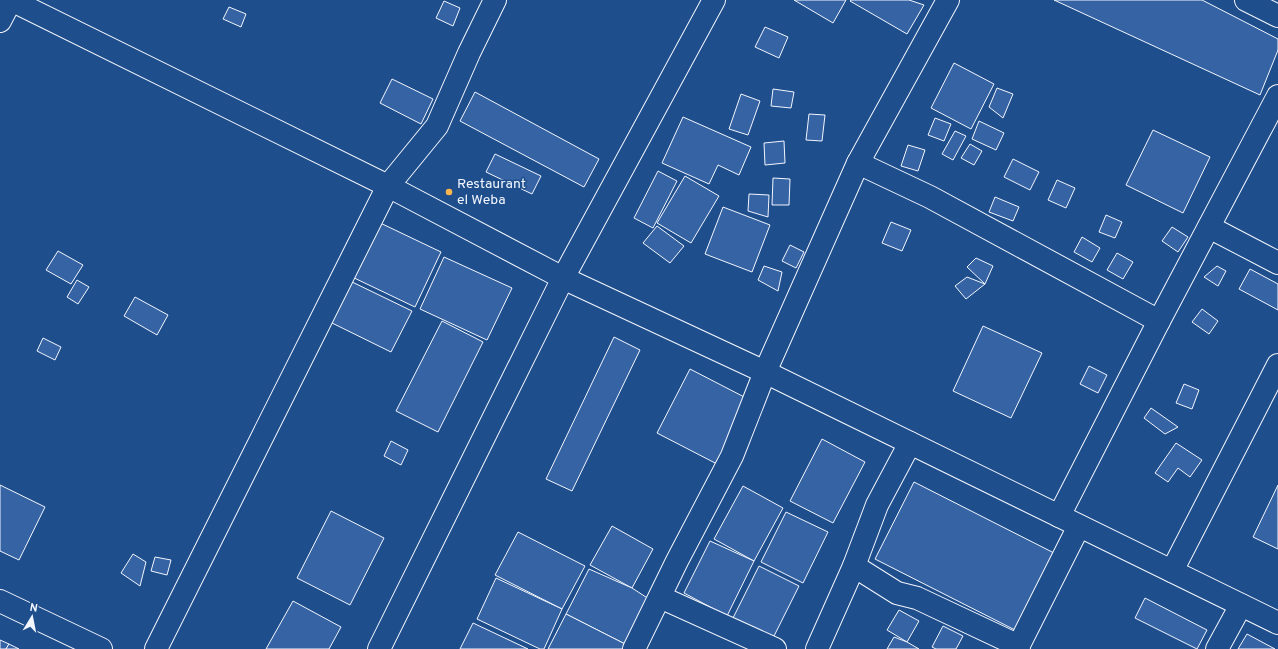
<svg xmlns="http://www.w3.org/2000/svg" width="1278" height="649" font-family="Overpass,sans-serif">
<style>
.building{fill:#3563a3;stroke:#f2f6ff}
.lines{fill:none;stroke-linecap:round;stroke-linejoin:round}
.street-casing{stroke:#f2f6ff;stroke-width:24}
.secondary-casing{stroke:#f2f6ff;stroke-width:24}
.street{stroke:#1f4e8c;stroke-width:22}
.secondary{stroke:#1f4e8c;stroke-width:22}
.poi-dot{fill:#ffb74d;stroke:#1f4e8c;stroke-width:1.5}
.labels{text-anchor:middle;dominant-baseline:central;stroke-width:3;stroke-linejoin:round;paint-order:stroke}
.poi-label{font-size:14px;fill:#f2f6ff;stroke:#1f4e8c;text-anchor:start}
</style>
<rect width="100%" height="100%" fill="#1f4e8c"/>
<g class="building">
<path d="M794,0h52l-13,23z"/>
<path d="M851,0h58l15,5 -17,29 -57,-33z"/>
<path d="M1054,0h148l76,39v11l-18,45z"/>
<path d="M444,1l16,7 -7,18 -17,-8z"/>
<path d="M229,7l17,7 -5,13 -18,-8z"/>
<path d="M765,27l23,10 -9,21 -24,-11z"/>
<path d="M954,63l40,21 -23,45 -40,-21z"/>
<path d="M392,79l41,20 -12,25 -41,-21z"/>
<path d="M997,88l16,6 -10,24 -14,-11z"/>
<path d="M773,89l21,3 -3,16 -20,-2z"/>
<path d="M475,92l124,67 -15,28 -124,-66z"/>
<path d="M741,94l19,7 -12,34 -19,-6z"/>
<path d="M809,114l16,1 -3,26 -16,-1z"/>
<path d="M683,117l68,30 -12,28 -21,-10 -9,19 -47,-21z"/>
<path d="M935,118l16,6 -7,17 -16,-6z"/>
<path d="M979,121l25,12 -8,17 -24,-11z"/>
<path d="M1153,130l57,27 -27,56 -57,-28z"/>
<path d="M955,131l11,5 -13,24 -11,-6z"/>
<path d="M784,141l1,22 -20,2 -1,-22z"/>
<path d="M970,144l12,7 -8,14 -13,-7z"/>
<path d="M908,145l17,5 -7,21 -17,-5z"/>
<path d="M495,154l46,22 -9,18 -46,-22z"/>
<path d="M1013,159l26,13 -9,18 -26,-13z"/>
<path d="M658,171l19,10 -24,47 -19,-10z"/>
<path d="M685,176l34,20 -28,47 -34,-20z"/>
<path d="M773,178l17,1 -1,26h-17z"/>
<path d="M1057,180l18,8 -9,20 -18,-8z"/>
<path d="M749,194l20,1 -1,22 -20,-6z"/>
<path d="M995,197l24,10 -6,14 -24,-9z"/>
<path d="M723,207l47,18 -18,47 -47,-18z"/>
<path d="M1106,215l16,7 -7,16 -16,-6z"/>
<path d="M374,220l67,32 -26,55 -67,-32z"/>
<path d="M891,222l20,8 -9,21 -20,-8z"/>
<path d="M657,226l27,20 -14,17 -27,-20z"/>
<path d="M1172,227l16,10 -10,15 -16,-11z"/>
<path d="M1082,237l18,11 -8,14 -18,-10z"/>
<path d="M790,245l14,7 -8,16 -14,-7z"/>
<path d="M58,251l25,14 -12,19 -25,-14z"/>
<path d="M1117,253l16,9 -10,17 -16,-9z"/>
<path d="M444,257l68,31 -25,52 -67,-31z"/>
<path d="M976,258l17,8 -8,18 -18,-17z"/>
<path d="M764,266l18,6 -4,19 -20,-11z"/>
<path d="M1217,266l9,5 -8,15 -14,-9z"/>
<path d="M1250,269l28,15v26l-39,-21z"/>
<path d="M967,277l18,7 -19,15 -11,-13z"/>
<path d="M77,280l12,7 -11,17 -11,-7z"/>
<path d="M348,280l64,31 -21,41 -63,-31z"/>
<path d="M135,297l33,18 -11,20 -33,-19z"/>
<path d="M1202,309l16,12 -9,13 -17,-12z"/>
<path d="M442,321l41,21 -45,90 -42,-21z"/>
<path d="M983,326l59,27 -31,65 -58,-27z"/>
<path d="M614,337l26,13 -68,141 -26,-12z"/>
<path d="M43,338l18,9 -6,13 -18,-9z"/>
<path d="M1089,366l18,9 -9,18 -18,-9z"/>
<path d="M690,369l60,31 -33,64 -60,-31z"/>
<path d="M1184,384l15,6 -7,19 -16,-6z"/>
<path d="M1151,408l27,19 -13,7 -21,-16z"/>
<path d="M822,439l43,23 -32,61 -43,-22z"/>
<path d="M391,441l17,9 -7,15 -17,-9z"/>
<path d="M1176,443l26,17 -12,17 -12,-9 -10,14 -13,-9z"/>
<path d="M914,482l140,71 -39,77 -140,-71z"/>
<path d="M0,485l45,22 -26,53 -19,-9z"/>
<path d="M1278,485v64l-25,-12z"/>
<path d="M743,486l40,22 -29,53 -40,-22z"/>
<path d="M331,511l53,27 -34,67 -53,-27z"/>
<path d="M786,512l42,20 -25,51 -42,-21z"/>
<path d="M612,526l41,23 -21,39 -42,-23z"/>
<path d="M518,532l67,34 -23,43 -67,-34z"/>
<path d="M710,541l44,20 -27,55 -43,-23z"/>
<path d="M133,554l13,8 -6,24 -19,-13z"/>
<path d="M155,557l16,3 -4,15 -16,-4z"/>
<path d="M759,566l40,20 -26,52 -40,-20z"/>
<path d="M589,569l43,19 20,13 -23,45 -63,-32z"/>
<path d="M496,578l66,31 -18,40h-4l-63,-30z"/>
<path d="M1145,598l62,32 -10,19 -62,-31z"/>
<path d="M293,601l48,26 -12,22h-63z"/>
<path d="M899,610l20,11 -12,21 -20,-12z"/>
<path d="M566,614l63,32 -1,3h-80z"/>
<path d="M473,623l55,26h-68z"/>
<path d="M943,626l20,10 -7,13h-20l-4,-2z"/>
<path d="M1247,634l28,15h-37z"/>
<path d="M894,637l13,5 12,7h-32z"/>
<path d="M0,640l9,4 -3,5h-6z"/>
<path d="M9,644l10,5h-13z"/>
</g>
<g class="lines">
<g class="street-casing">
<g id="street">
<path d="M1246,0l32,16"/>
<path d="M0,21l11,-21"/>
<path d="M858,163l72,34 229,124"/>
<path d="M1209,227l69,36"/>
<path d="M563,278l151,-278"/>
<path d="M1059,516l100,-195 119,-225"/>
<path d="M854,566l23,-61 33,-62"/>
<path d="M1172,571l106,-206"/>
<path d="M660,597l115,52"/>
<path d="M0,601l101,48"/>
<path d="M156,649l232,-463 49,-60 32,-73 26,-53"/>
<path d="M634,649l43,-88 55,-105 33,-84 93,-209 90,-163"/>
<path d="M817,649l37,-83 43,27 20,5 102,48"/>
<path d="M1017,649l62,-123"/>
<path d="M1217,649l24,-44"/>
</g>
</g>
<g class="secondary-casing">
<g id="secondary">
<path d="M11,0l377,186 175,92 202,94 513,251"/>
<path d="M379,649l184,-371"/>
</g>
</g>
<use href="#street" class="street"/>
<use href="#secondary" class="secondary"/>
</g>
<circle class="poi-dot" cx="449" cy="192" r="4"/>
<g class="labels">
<g class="poi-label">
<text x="457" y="184">Restaurant<tspan x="457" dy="16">el Weba</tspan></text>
</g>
</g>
<g transform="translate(32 617) rotate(10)" stroke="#1f4e8c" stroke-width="3" paint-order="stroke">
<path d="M0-3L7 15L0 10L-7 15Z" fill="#f2f6ff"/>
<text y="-6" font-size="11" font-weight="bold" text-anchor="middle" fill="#f2f6ff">N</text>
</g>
</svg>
